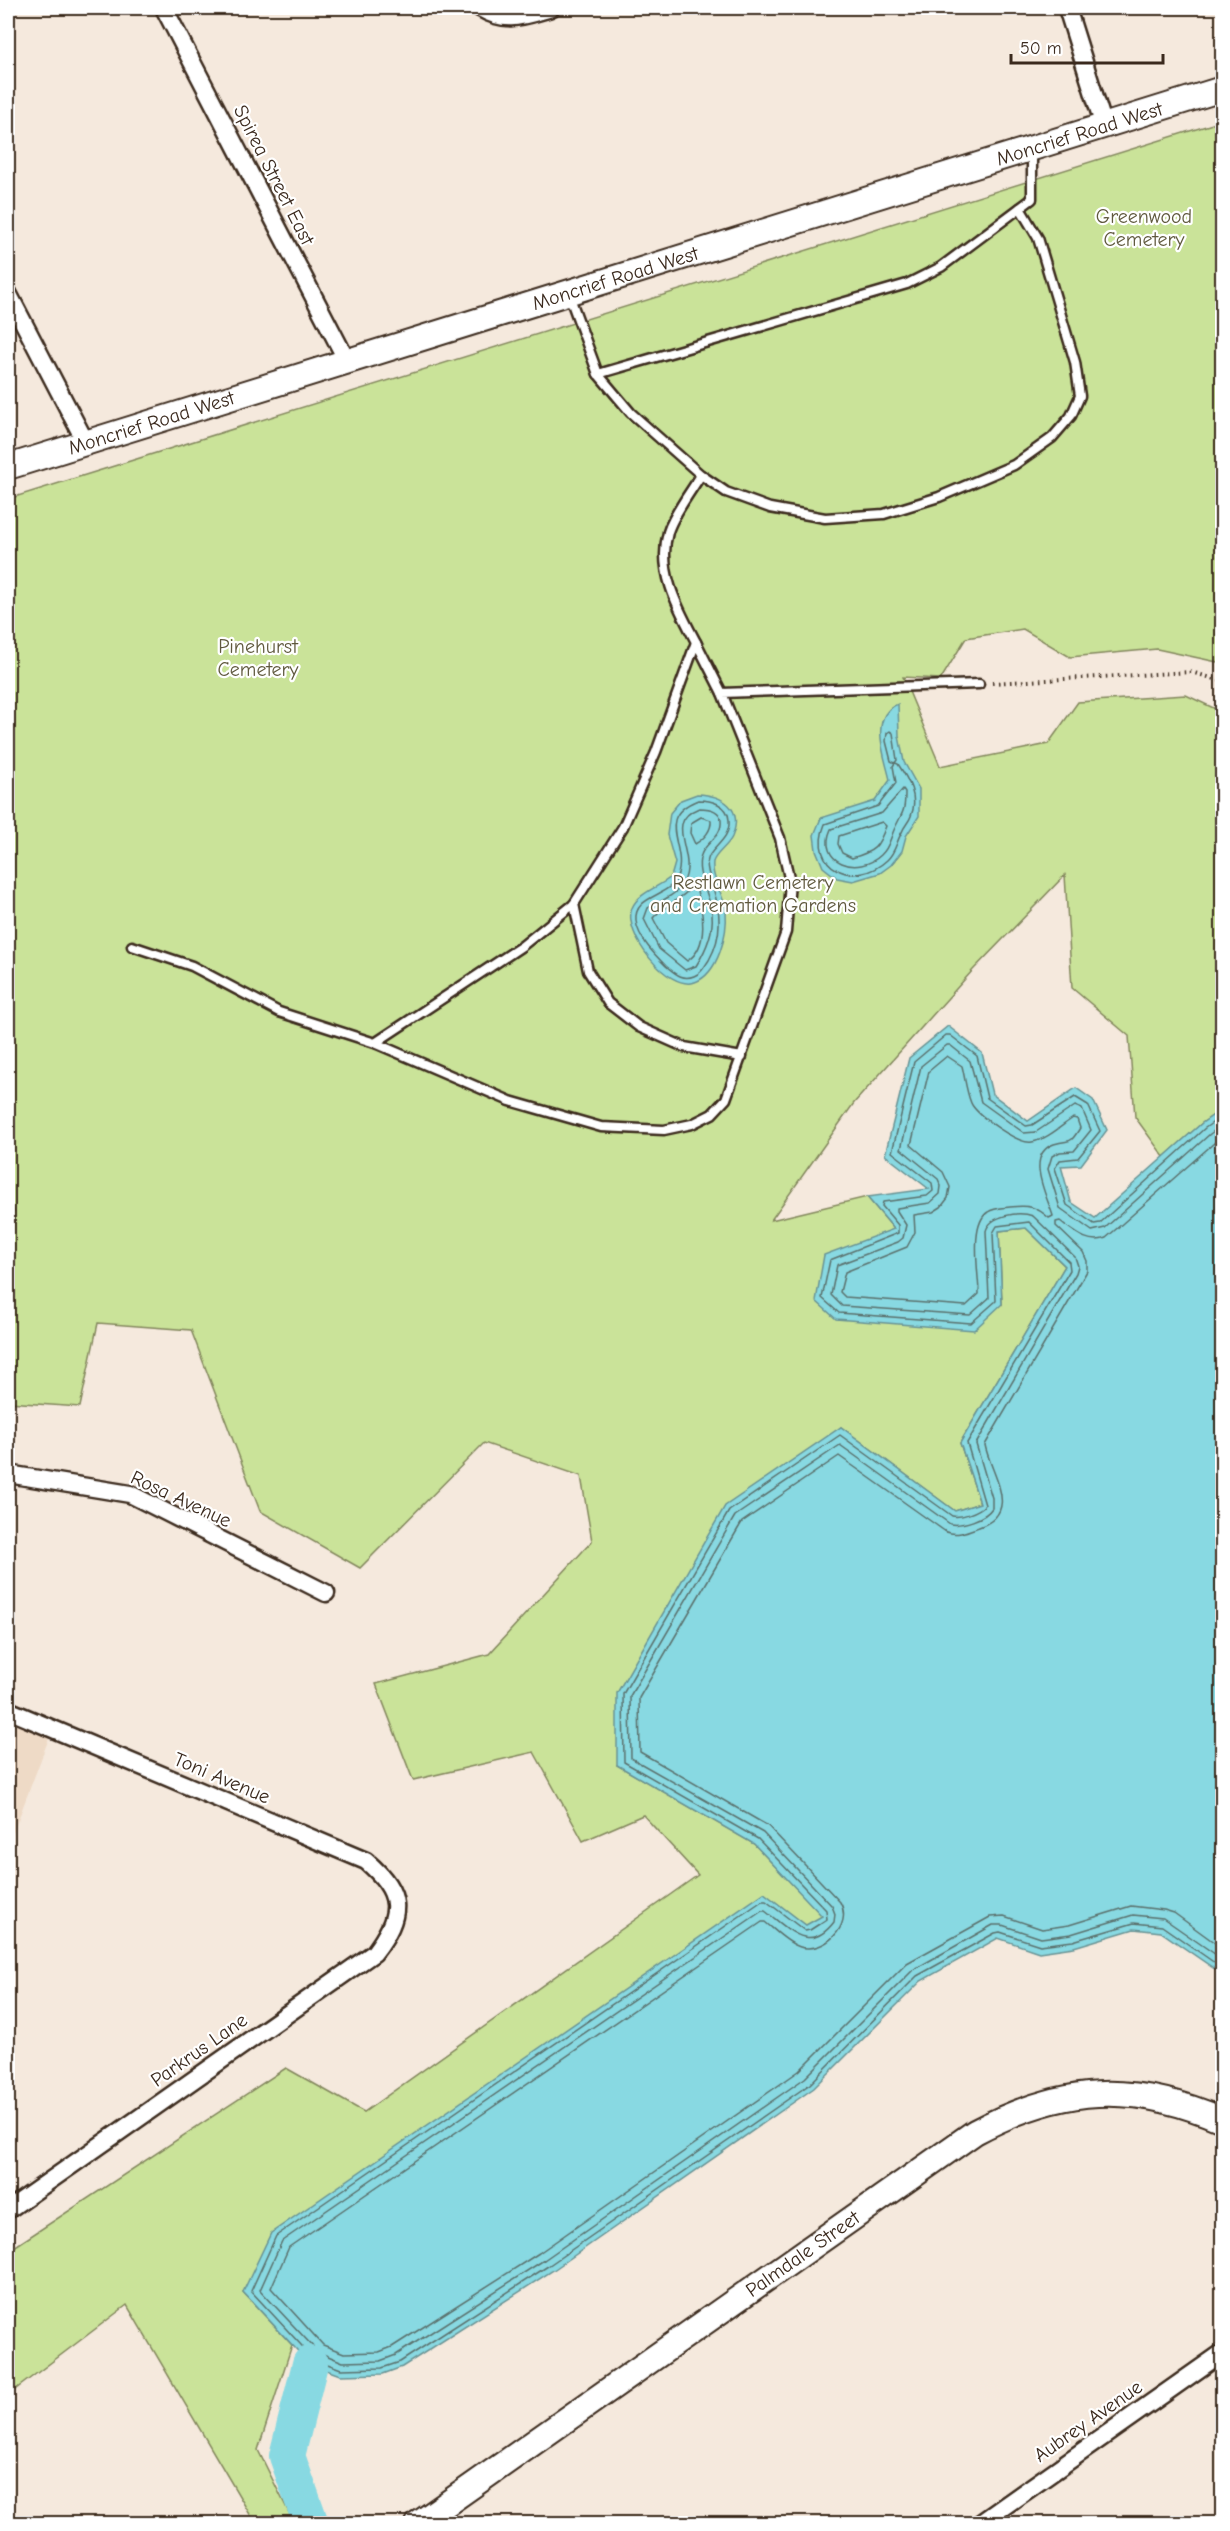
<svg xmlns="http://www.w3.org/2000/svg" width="1230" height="2531" font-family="'Comic Neue',sans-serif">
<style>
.built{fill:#eedac6}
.green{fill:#cae399;stroke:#82865c;stroke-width:1.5}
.water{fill:#88d9e2;stroke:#699394;stroke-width:1.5}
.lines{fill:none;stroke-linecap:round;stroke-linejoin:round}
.shore{stroke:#5a706c;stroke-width:1.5}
.river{stroke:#88d9e2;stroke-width:36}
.lane-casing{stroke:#3b2a1e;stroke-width:13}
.street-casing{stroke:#3b2a1e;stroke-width:21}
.secondary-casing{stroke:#3b2a1e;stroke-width:28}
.path{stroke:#3b2a1e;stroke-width:4;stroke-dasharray:1.5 4.5;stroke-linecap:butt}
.lane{stroke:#fff;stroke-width:8}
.street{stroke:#fff;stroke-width:16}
.secondary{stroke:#fff;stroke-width:24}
.labels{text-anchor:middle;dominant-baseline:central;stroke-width:4.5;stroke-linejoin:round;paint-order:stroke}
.street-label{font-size:20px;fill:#3b2a1e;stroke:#fff}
.park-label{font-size:20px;fill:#5f583d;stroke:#fff}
</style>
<rect width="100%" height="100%" fill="#f5e9dd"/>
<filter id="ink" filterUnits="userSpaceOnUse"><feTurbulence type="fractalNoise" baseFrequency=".0167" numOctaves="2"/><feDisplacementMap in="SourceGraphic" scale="12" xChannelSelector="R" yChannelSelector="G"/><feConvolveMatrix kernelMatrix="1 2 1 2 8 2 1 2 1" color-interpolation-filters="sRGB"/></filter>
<g filter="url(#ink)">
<path class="built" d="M8,1721l41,17 -39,103h-2z"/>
<path class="green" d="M1222,121v542l-65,-14 -87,8 -47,-28 -57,9 -25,41 -38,-2 37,89 108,-22 30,-42 108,-7 36,17v397l-20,14 -38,34 -29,-40 -6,-81 -57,-48 -7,-113 -92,95 -119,133 -83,117 96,-23 27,32 108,75 -3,-73 27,-3 39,38 -105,177 20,60 -25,8 -114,-84 -224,338 137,79 69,72 -580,376 49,53 -34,105 36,73h-39l-128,-218 -119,90v-144l278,-183 78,44 334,-237 -55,-60 -60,26 -49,-89 -121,28 -37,-96 113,-30 103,-113 -11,-65 -97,-33 -124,125 -100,-57 -69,-181 -93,-7 -18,84 -72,-5v-185l6,-6 -6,-18v-694z"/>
<g class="water">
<path d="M898,704l1,32 5,26 15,27v27l-13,20 -4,15 -11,14 -11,8 -27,8 -16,-3 -14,-11 -7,-17 -2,-15 7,-17 54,-17 15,-21c-5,-23 -22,-64 8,-76z"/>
<path d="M697,794c26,1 47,14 35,43 -4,9 -17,17 -19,25 -2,16 11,33 13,49 2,23 -8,63 -31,71 -27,10 -73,-49 -63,-74 6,-15 27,-21 39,-31l4,-14 -8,-28 3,-22 11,-13z"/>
<path d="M948,1026l34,27 10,41 36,27 48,-33 17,12 14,30 -26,35 -20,1 10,36 24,16 107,-95 20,-14v865l-61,-42 -27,-3 -60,18 -35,5 -41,-14 -77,43 -107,107 -262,183 -150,96 -19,7 -43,1 -30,-11 -67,-72 28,-59 493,-340 42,32 16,-9 -68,-72 -137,-79v-72l108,-187 116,-79 114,84 25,-8 -20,-60 105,-177 -39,-38 -27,3 3,73 -28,26 -138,-11 -20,-18 8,-46 70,-26 -27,-32 62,-8 -44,-34 24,-97z"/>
</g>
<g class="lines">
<g class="shore">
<path d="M890,731l3,2 4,27 -2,3 -4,-2 -5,-20 1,-8z"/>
<path d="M895,763l3,1c10,15 21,33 13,52 -2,6 -7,10 -9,16 -6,10 -6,20 -15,28 -32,30 -80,8 -62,-36l53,-18 18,-23 -3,-17z"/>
<path d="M903,789l2,3c0,22 -3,20 -11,38 -4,9 -5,18 -13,25 -23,22 -65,8 -50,-26l51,-16z"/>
<path d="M698,800c13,0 30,4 31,20 2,20 -19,28 -21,39 -3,8 2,18 4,26 9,26 11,50 -3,75 -5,7 -7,13 -15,16 -12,5 -19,-3 -28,-10 -11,-11 -28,-28 -30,-45 -3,-26 34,-24 41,-44 12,-31 -25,-59 21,-77z"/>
<path d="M699,808c8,0 21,1 22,12 2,17 -16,22 -20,35 -7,19 10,40 11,59 2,19 -6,36 -16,52l-11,4 -26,-21 -15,-30 4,-11c11,-6 29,-13 35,-25 16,-29 -22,-60 16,-75z"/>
<path d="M701,817l10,3c1,10 -7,19 -16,24l-5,-11 1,-10z"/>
<path d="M882,822l4,4c-8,22 -11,25 -34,32l-10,-5 -4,-9 1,-8z"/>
<path d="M692,887l4,1c7,21 14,59 -9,73l-21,-18 -13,-25c5,-8 29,-19 39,-31z"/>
<path d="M947,1056l15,10c3,12 4,25 9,37 5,12 48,42 61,39 14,-2 29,-16 41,-24l4,1 3,9c-12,19 -8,10 -26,16 -30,11 -7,52 -1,72l-4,2c-13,-12 -21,-13 -39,-11 -7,1 -16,1 -22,5 -19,12 -9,62 -9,82l-13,12 -121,-9 -5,-5 5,-20 62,-25 8,-15 -1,-17 19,-3 8,-5 7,-9 2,-11 -7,-15 -32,-27 18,-74z"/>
<path d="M1222,1116l-17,12 -105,95 -6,1 -27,-19 -12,-37 5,-8 18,-2 22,-27 -12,-26 -13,-8 -43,28 -6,1 -39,-28 -10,-42 -27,-21h-4l-32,27 -22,90 40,31 1,8 -6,5 -44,6 -1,4 16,19v8l-68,27 -8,38 17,15 132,10 25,-22 -3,-68 4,-7 32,-4 40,40 1,8 -103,173 18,62c-7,7 -24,13 -33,11l-112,-81 -111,76 -106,183 1,68 134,77 68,71 1,9 -17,11 -5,1 -39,-30h-4l-486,335 -25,55 63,68 27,10 41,-1 18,-6 148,-96 262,-182 107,-108 78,-43 5,-1 40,13 33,-4 61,-18 28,3 60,42"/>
<path d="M1222,1125l-12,9 -105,94 -13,3 -32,-23 -12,-39 4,-13 8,-4 14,-1 17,-21 -9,-21 -7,-3 -39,26 -12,1 -43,-31 -11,-41 -20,-16h-3l-26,21 -20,83 37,30 3,7 -1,8 -10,9 -33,5v3l9,14 -3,13 -5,4 -61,23 -6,30 11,11 128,9 19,-17 -3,-67c4,-16 33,-20 47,-15l42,41 3,9 -2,7 -100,171 16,54v10c-7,11 -30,18 -42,16l-110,-79 -105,71 -105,180 1,62 132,75 69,73 3,8 -1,8c-25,33 -46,6 -69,-11h-3l-480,330 -22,49 58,62 25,10 37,-1 16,-6 148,-95 261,-182 108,-108 80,-45h9l39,13 30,-4 62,-19 30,3 59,41"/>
<path d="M1222,1136l-116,102c-18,7 -31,-6 -46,-17l-4,1v4l27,26 4,9v10l-102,174c6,30 37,67 -6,82 -11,4 -21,9 -33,5l-107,-76 -97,66 -103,176 1,54 128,74 72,76c14,24 -17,52 -40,45 -13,-4 -25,-17 -35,-25h-3l-473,325 -18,41 52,57 21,8 35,-1 13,-5 147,-94 260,-182 108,-108 83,-46 14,-1 38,13 27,-4 62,-19 33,4 10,3 48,35"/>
</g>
<path class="river" d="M310,2364l-23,92 24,68"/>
<g class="lane-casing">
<g id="lane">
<path d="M569,295l29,79 309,-90 34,-17 91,-68v-47"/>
<path d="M598,374l33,39 70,62 25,17 44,16 55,10 59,-4 55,-17 75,-32 38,-27 19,-22 9,-20 -5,-34 -37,-124 -18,-30"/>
<path d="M696,642c-18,-34 -39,-71 -28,-110 5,-17 23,-41 33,-57"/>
<path d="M574,904l14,67 20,32 31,24 45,20 58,10"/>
<path d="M132,946l60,20 87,46 96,31 135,58 91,26 63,3 28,-6 20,-10 14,-15 60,-167 4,-50 -10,-44 -58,-145 257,-9"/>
<path d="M375,1043l147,-97 52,-42 49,-77 33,-75 40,-110 26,51"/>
</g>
</g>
<g class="street-casing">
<g id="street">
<path d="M164,8l183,353"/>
<path d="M480,8c27,16 43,8 71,0"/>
<path d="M1067,8l37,118"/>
<path d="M8,293l78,150"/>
<path d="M8,1474l122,20 196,99"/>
<path d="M8,1710l358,151c38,32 37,54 8,92l-366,257"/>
<path d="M979,2524l243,-171"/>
</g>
</g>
<g class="secondary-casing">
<g id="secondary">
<path id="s1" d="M8,467l1214,-378"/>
<path id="s2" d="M418,2524l557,-392c87,-46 157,-51 247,-12"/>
</g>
</g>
<path class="path" d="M992,683l199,-11 31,9"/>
<use href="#lane" class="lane"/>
<use href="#street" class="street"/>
<use href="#secondary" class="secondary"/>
</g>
</g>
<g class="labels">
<g class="street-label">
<text stroke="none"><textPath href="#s1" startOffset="1122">Moncrief Road West</textPath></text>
<text transform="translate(274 175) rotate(63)">Spirea Street East</text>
<text stroke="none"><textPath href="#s1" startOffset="636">Moncrief Road West</textPath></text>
<text stroke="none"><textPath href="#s1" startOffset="150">Moncrief Road West</textPath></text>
<text transform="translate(181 1499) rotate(25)">Rosa Avenue</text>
<text transform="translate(222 1778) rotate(23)">Toni Avenue</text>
<text transform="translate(199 2050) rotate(-35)">Parkrus Lane</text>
<text stroke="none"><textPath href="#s2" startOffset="470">Palmdale Street</textPath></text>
<text transform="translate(1088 2421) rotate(-35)">Aubrey Avenue</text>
</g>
<g class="park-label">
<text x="1144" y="216">Greenwood<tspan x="1144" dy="23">Cemetery</tspan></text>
<text x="258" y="646">Pinehurst<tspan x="258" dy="23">Cemetery</tspan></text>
<text x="753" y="882">Restlawn Cemetery<tspan x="753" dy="23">and Cremation Gardens</tspan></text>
</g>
</g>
<rect width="1230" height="2531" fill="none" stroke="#fff" stroke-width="30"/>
<rect x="15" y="15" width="1200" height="2501" fill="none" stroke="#3b2a1e" stroke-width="2" filter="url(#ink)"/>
<path d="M1011 54v9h152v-9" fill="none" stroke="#3b2a1e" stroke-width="3"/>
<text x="1020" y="54" font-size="18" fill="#3b2a1e" stroke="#ffffff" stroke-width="4.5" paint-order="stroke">50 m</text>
</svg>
